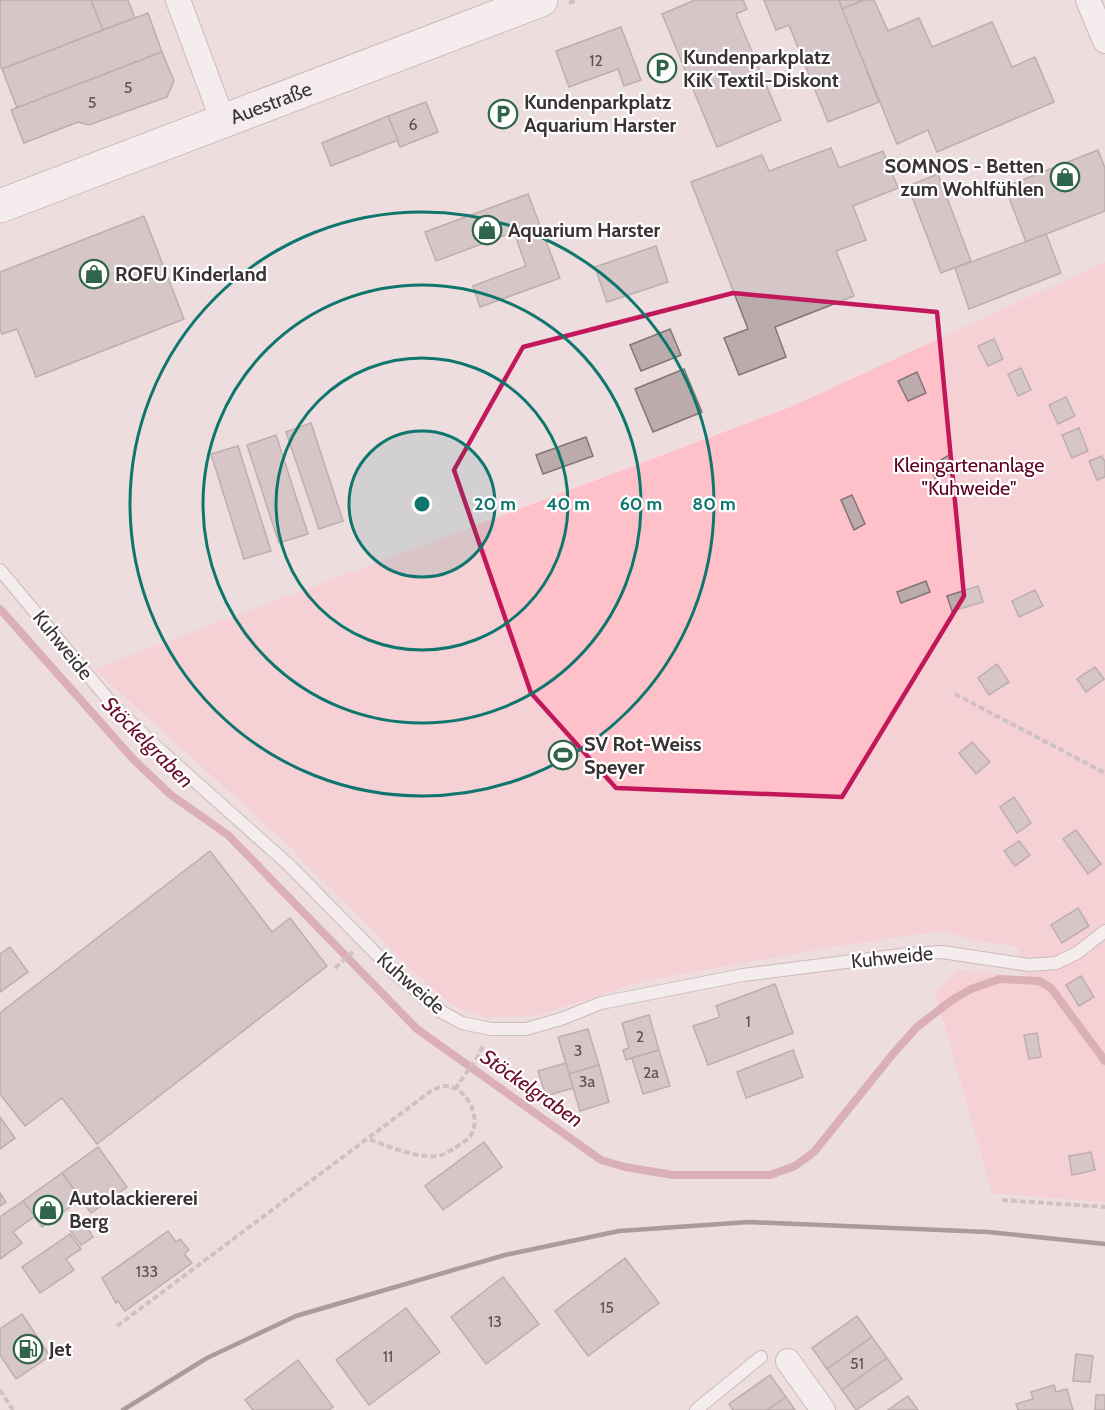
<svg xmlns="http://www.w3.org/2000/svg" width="1105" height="1410" font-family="Cabin,sans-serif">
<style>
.green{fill:#ffc1c9}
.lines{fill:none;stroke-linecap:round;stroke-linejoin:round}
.stream{stroke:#c67985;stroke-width:8}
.building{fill:#bbabad;stroke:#837576;stroke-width:1.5}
.lane-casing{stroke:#a29395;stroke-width:14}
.street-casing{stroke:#a29395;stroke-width:26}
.secondary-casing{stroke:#a29395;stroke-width:35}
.path{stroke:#aca0a1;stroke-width:4;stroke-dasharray:6 3;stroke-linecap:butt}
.lane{stroke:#fff;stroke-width:12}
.street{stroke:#fff;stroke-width:24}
.secondary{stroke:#fff;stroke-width:33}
.rail{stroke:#564e4f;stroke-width:4.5}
.marked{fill:none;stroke:#c2185b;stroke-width:4.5;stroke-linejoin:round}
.ring{fill:none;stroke:#0f766e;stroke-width:3}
.labels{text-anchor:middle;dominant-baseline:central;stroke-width:4.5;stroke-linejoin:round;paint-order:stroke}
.number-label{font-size:16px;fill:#5a5152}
.poi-label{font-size:20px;font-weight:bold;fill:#3a3334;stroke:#fff;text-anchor:start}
.street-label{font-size:20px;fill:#3a3334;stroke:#fff}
.park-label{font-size:20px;fill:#610022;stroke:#fff}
.water-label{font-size:21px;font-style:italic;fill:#6d0f2b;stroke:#fff}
.centre{fill:#0f766e;stroke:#fff;stroke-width:3}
.ring-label{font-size:18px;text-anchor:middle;font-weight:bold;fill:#0f766e;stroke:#fff;stroke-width:4.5;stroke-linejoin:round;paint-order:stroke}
</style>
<rect width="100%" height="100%" fill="#eddddf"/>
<path class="green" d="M1105,262v940l-113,-9 -57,-201 24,-22 67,8 -8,-31 -49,-8 -26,-8 -105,15 -190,34 -113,36 -49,1 -33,-11 -36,-31 -134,-135 -189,-171 699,-263z"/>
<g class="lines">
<path class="stream" d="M0,609l134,151 37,35 57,40 189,194 184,131 24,7 48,8h97l25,-9 19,-14 78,-97 25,-28 35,-27 19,-11 29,-10 39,2 12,7 54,73"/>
</g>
<g class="building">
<path d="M2,0h89l12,30 -101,39 -2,-5v-63z"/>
<path d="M91,0h37l7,18 -32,12z"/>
<path d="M695,0h48l4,9 -11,5 45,106 -64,27 -55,-133z"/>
<path d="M764,0h75l40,102 -51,20 -39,-97 -13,5z"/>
<path d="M839,0h25l-22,9z"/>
<path d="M864,0h10l14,31 31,-13 13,29 60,-25 20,45 23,-10 19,45 -117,50 -9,-22 -31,14 -55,-135z"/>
<path d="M148,13l14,39 -145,56 -15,-39z"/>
<path d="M621,27l20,53 -17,6 -6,-17 -49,18 -13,-36z"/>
<path d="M162,52l12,29 -7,16 -78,28 -11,-3 -54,21 -13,-33z"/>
<path d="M426,102l12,30 -38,15 -12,-31z"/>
<path d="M388,116l10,24 -67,26 -9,-23z"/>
<path d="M831,148l8,20 44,-17 15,37 -45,18 13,34 -30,11 18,45 -79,31 11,30 -47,18 -15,-37 24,-9 -57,-147 71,-27 7,16z"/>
<path d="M1098,150l7,18v43l-79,31 -21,-55z"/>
<path d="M938,174l33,87 -30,12 -33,-87z"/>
<path d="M528,194l32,84 -80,29 -7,-21 53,-20 -12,-34 -78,29 -11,-29z"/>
<path d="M144,216l40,103 -148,58 -19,-48 -15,5 -2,-5v-57z"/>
<path d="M1046,234l15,39 -92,36 -14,-41z"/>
<path d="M656,246l12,36 -61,20 -12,-35z"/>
<path d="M670,329l11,26 -40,16 -11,-26z"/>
<path d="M994,339l9,20 -15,7 -10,-20z"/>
<path d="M1021,368l10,22 -13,6 -10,-22z"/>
<path d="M684,369l18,43 -49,20 -18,-43z"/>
<path d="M917,372l9,21 -18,8 -10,-20z"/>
<path d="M1066,397l9,19 -17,8 -9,-19z"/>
<path d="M311,423l32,98 -24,8 -33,-97z"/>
<path d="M1079,428l9,23 -16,7 -10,-23z"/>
<path d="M276,435l32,99 -29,9 -32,-98z"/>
<path d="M586,437l7,19 -50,18 -7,-19z"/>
<path d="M238,446l33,105 -27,8 -33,-105z"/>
<path d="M949,455l8,14 -20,12 -8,-14z"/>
<path d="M1102,456l3,6v15l-8,3 -8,-19z"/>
<path d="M852,495l13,29 -11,6 -13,-30z"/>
<path d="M926,581l4,11 -29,11 -4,-11z"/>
<path d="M978,586l5,16 -31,9 -5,-15z"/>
<path d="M1035,590l8,16 -24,11 -7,-16z"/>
<path d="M997,664l12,18 -20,13 -11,-17z"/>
<path d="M1095,667l9,12 -18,13 -9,-13z"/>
<path d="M972,742l18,20 -14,12 -17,-21z"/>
<path d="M1014,797l17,26 -14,10 -17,-26z"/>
<path d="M1076,830l25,34 -13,10 -25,-35z"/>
<path d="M1019,841l11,14 -15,11 -11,-15z"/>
<path d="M210,851l62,81 18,-14 37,48 -230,178 -35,-46 -37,28 -25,-32v-81z"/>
<path d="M1078,908l11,18 -27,17 -11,-18z"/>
<path d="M10,947l18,25 -28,20v-38z"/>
<path d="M1081,976l13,21 -15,9 -13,-21z"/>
<path d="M775,984l18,49 -85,32 -15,-39 27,-9 -4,-11z"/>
<path d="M649,1015l10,35 -33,10 -3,-10 6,-2 -7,-25z"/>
<path d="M588,1029l11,36 -30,9 -11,-37z"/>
<path d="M1037,1033l4,24 -12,2 -5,-24z"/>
<path d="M659,1050l11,36 -27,8 -11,-36z"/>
<path d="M793,1050l10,27 -57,21 -9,-26z"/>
<path d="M566,1063l7,25 -27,8 -8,-25z"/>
<path d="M599,1065l10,37 -29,9 -11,-37z"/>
<path d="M0,1117l15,21 -15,11z"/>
<path d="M484,1142l18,25 -59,43 -18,-24z"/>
<path d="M98,1147l29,40 -36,26 -29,-40z"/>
<path d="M1091,1152l4,18 -23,5 -3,-19z"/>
<path d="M62,1173l19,26 -39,28 -19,-26z"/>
<path d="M0,1193l6,9 -6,4z"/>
<path d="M23,1201l12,15 -22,16 9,11 -22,16v-42z"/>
<path d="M82,1220l11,17 -12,8 -12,-16z"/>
<path d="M168,1231l8,11 4,-3 9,11 -5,4 8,9 -67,48 -7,-10 -2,2 -14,-25z"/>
<path d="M70,1234l11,15 -15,10 8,11 -34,23 -18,-26z"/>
<path d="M625,1258l34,45 -71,53 -33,-45z"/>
<path d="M503,1277l36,47 -53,40 -35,-47z"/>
<path d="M406,1308l34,44 -71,53 -33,-45z"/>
<path d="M22,1314l28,42 -34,23 -16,-24v-26z"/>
<path d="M857,1316l15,21 -45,32 -15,-21z"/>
<path d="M872,1337l15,21 -45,32 -15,-21z"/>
<path d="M1076,1354l17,2 -3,26 -17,-1z"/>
<path d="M887,1358l15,21 -46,31 -14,-20z"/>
<path d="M298,1360l35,47 -4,3h-76l-8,-10z"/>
<path d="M770,1375l16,22 -19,13h-34l-4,-6z"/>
<path d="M1054,1385l2,7 11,-3 6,21h-55l-2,-6 17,-5 -2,-7z"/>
<path d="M1096,1395h9v15h-10z"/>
<path d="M908,1396l10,14h-30z"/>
<path d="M786,1397l9,13h-28z"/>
</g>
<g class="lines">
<g class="lane-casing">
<g id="lane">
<path d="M0,570l113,135 38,37 138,123 107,109 46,38 20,11 29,6h35l35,-10 40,-16 142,-28 165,-21 34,-2 87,13 27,-2 21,-10 28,-22"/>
<path d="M696,1410l65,-53"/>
</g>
</g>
<g class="street-casing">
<g id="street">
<path d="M178,0l45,121"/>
<path d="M1088,0l17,41"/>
<path d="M788,1361l35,49"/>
</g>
</g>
<g class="secondary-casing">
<g id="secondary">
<path id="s1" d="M0,206l541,-206"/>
</g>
</g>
<g class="path">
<path d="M569,3l9,-3"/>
<path d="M955,694l150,79"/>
<path d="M335,968l18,-16"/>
<path d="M455,1089l22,-31 7,-14"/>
<path d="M1002,1200l103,7"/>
<path d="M117,1326l314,-235c3,-1 9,-5 13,-5 20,-1 36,27 29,45 -3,8 -13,14 -20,18 -5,3 -11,7 -17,7 -22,2 -47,-10 -68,-17"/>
<path d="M0,1390l13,20"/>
</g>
<use href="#lane" class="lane"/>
<use href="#street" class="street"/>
<use href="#secondary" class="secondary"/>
<path class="rail" d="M123,1410l84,-52 89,-42 209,-61 114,-24 130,-9 239,10 117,12"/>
</g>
<path d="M0 0H1105V1410H0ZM733,293l204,19 27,284 -122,201 -226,-9 -85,-95 -77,-223 69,-123z" fill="#eddddf" fill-opacity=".55" fill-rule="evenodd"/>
<path class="marked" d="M733,293l204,19 27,284 -122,201 -226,-9 -85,-95 -77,-223 69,-123z"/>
<circle cx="422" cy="504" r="73" fill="#0f766e" fill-opacity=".12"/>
<g class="ring">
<circle cx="422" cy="504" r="73"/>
<circle cx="422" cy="504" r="146"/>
<circle cx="422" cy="504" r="219"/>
<circle cx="422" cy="504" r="292"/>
</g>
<defs>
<g id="parking-ring" transform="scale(1.5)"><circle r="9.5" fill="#fff" stroke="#30654b" stroke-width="1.5"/><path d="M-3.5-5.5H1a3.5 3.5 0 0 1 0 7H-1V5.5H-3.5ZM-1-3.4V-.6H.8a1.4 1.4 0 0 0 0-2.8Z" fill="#30654b"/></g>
<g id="shop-ring" transform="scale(1.5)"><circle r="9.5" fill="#fff" stroke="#30654b" stroke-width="1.5"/><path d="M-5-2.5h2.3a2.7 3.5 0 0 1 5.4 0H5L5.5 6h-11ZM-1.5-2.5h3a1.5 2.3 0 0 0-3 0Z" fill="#30654b"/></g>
<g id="stadium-ring" transform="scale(1.5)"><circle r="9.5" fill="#fff" stroke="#30654b" stroke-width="1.5"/><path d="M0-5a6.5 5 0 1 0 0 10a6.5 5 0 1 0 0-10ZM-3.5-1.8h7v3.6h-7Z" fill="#30654b"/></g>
<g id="fuel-ring" transform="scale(1.5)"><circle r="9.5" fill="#fff" stroke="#30654b" stroke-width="1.5"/><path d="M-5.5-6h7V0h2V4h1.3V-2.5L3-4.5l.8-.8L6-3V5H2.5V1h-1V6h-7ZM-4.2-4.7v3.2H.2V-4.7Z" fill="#30654b"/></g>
</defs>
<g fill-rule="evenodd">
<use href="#parking-ring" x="662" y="68"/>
<use href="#parking-ring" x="503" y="114"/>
<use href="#shop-ring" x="1065" y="177"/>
<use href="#shop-ring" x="487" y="230"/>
<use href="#shop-ring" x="94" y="274"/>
<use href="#stadium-ring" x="563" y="755"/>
<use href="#shop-ring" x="48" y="1210"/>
<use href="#fuel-ring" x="28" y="1349"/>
</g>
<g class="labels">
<g class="number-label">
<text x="596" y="60">12</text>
<text x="128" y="87">5</text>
<text x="92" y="102">5</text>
<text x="413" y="124">6</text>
<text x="748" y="1021">1</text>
<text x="640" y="1036">2</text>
<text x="578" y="1050">3</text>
<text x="651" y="1072">2a</text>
<text x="587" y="1081">3a</text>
<text x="147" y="1271">133</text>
<text x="607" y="1307">15</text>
<text x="495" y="1321">13</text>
<text x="388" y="1356">11</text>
<text x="857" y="1363">51</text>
</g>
<g class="poi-label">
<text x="683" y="57">Kundenparkplatz<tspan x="683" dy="23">KiK Textil-Diskont</tspan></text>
<text x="524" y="102">Kundenparkplatz<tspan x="524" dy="23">Aquarium Harster</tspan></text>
<text x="1044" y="166" text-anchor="end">SOMNOS - Betten<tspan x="1044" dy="23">zum Wohlfühlen</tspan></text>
<text x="508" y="230">Aquarium Harster</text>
<text x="115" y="274">ROFU Kinderland</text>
<text x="584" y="744">SV Rot-Weiss<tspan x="584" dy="23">Speyer</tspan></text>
<text x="69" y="1198">Autolackiererei<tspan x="69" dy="23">Berg</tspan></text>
<text x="49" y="1349">Jet</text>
</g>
<g class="street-label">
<text stroke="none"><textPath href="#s1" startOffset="290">Auestraße</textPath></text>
<text transform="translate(63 645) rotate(51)">Kuhweide</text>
<text transform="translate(892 957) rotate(-6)">Kuhweide</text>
<text transform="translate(411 983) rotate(41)">Kuhweide</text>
</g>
<g class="park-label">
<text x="969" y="465">Kleingartenanlage<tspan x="969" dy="23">"Kuhweide"</tspan></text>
</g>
<g class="water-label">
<text transform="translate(148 742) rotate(45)">Stöckelgraben</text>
<text transform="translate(532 1088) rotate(35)">Stöckelgraben</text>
</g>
</g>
<circle cx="422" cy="504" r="9" class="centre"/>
<g class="ring-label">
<text x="495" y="510">20 m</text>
<text x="568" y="510">40 m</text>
<text x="641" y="510">60 m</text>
<text x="714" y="510">80 m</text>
</g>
</svg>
